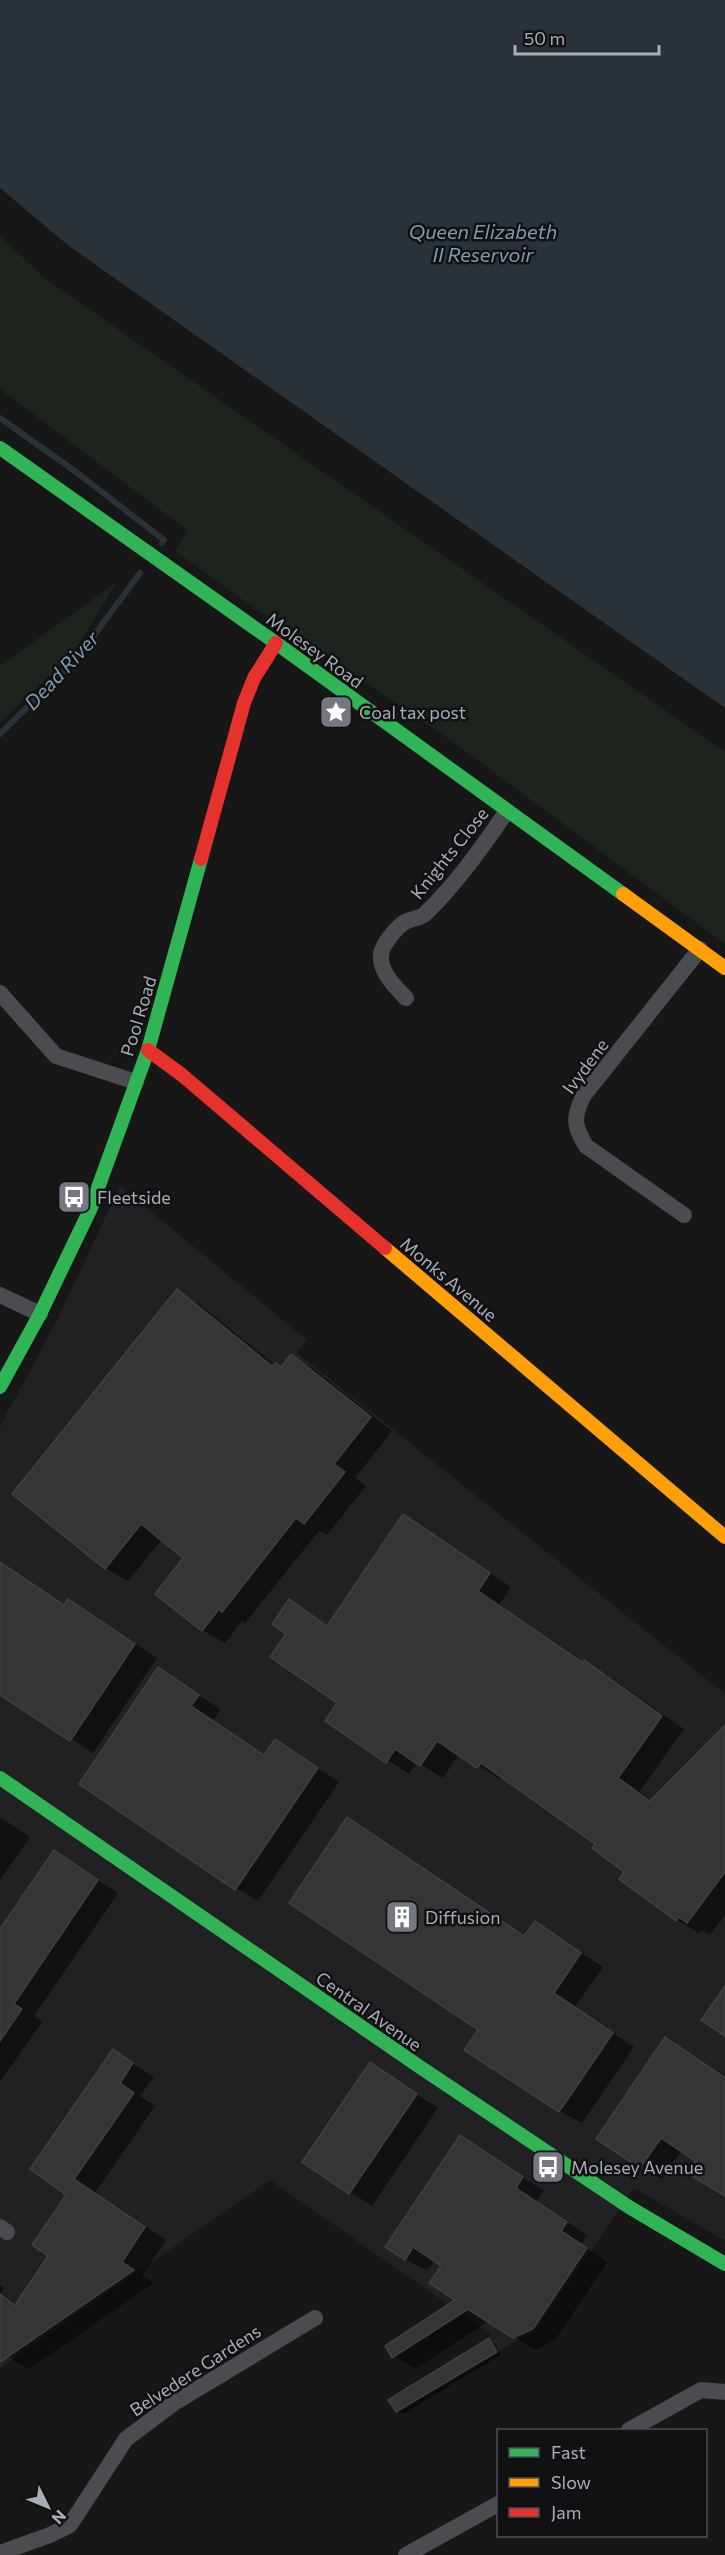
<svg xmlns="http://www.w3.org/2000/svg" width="725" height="2555" font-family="Commissioner,sans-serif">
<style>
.built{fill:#212123}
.green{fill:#1d241e}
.water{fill:#2a3239}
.shadow{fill:#0007}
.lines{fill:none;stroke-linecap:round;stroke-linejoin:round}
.stream{stroke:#2a3239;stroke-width:6}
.building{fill:#353536;stroke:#3f4043;stroke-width:1.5}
.street{stroke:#4b4c50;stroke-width:16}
.fast{stroke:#30b455;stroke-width:14}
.slow{stroke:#ff9f0a;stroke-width:14}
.jam{stroke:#e5322d;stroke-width:14}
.labels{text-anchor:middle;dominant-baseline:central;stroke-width:5;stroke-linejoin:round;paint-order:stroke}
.street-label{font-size:18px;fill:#a8adb8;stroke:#111113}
.poi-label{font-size:18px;fill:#a8adb8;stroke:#111113;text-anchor:start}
.water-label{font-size:20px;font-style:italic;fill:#7f9bb3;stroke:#111113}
</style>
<rect width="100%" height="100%" fill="#171717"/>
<path class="built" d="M120,1186l187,154 -10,13 428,341v547l-91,-53 -99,143 -38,21 -8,-19 -219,-153 -270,188v-942l57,-106z"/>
<g class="green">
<path d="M0,236l43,41 682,475v192l-276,-205 -206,-139 -68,-49 12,-21 -187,-141z"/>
<path d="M117,582l-43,70 -74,71v-57z"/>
</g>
<path class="water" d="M0,0h725v708l-656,-462 -69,-58z"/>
<g class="shadow">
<path d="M177,1291l22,13 76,61 6,3 10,-12 23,13 78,62 -37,47 11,8 -39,49 -8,-4 -74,92 -3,-2 -17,22 -23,-13 -17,-73 -23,-18 -34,42 -23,-13z"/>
<path d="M404,1516l107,71 -12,18 85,58 23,12 77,54 -44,62 12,10 73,-74v188l-15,20 -9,-5 -2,3 -23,-13 -79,-76 -95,-68 -2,3 -41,-25 -16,24 -26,-16 -8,12 -82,-54 12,-17 -51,-70 2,-32 39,25z"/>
<path d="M0,1562l65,44 3,-5 23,13 66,44 -64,95 -93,-60z"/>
<path d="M159,1669l61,40 -7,11 53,36 9,-15 64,41 -81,119 -22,-13z"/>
<path d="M0,1817l30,20 -30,43z"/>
<path d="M347,1819l179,118 9,-14 68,44 -28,40 59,40 -52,76 -23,-12 -79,-81z"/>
<path d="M54,1852l64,41 -84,123 8,6 -42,60v-153z"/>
<path d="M666,2039l59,38v117l-28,-34 -15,-10 -20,29 -64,-41z"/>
<path d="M113,2051l41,26 -14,19 15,10 -60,87 71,47 -24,36 12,7 -125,86 -29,-17v-67l4,3 -3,5 16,11 33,-48z"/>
<path d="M370,2064l68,44 -66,98 -68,-44z"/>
<path d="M461,2137l83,54 -8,10 51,34 -6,9 26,18 -52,78 -20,10 -46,-29 -74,48 -21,-13 64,-56 -15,-35 -8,-5 -8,11 -22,-12z"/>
<path d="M489,2340l5,3 7,12 -98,59 -6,-3z"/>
</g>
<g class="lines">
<g class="stream">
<path d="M0,418l76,54 88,68 -2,3"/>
<path d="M0,734l78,-77 62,-84"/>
</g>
</g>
<g class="building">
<path d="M177,1289l95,77 3,-3 6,4 10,-13 80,63 -37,47 11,8 -41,52 -8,-6 -74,94 -3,-3 -17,22 -47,-37 28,-36 -42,-34 -36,45 -93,-75z"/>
<path d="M403,1514l87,59 -12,18 105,72 1,-3 78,56 -44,62 32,23 75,-76v147l-38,51 -8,-6 -3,4 -57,-42 5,-7 -32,-24 3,-4 -114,-81 -4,5 -40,-27 -17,25 -25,-17 -9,14 -61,-42 12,-18 -67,-46 16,-23 -14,-10 17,-25 38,27z"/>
<path d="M0,1562l64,43 4,-6 67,45 -65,97 -70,-46z"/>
<path d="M158,1667l41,28 -8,11 73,49 11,-16 43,29 -83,122 -156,-106z"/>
<path d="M347,1817l177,119 11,-15 46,32 -27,40 59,40 -54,79 -95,-62 14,-20 -189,-127z"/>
<path d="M54,1850l44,30 -84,124 8,5 -22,32v-112z"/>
<path d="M725,1986v50l-24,-16z"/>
<path d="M665,2037l60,41v118l-37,-22 7,-13 -34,-23 -21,30 -44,-29z"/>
<path d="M113,2049l20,14 -13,20 14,10 -60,86 71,48 -23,35 12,8 -134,92v-68l15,11 33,-49 -16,-11 34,-50 -36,-26z"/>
<path d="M370,2062l47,32 -68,100 -47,-32z"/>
<path d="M460,2135l63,42 -7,11 51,34 -6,9 26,17 -54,81 -20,9 -45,-29 -76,49 -7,-12 70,-46 -26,-17 12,-17 -28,-19 -8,13 -20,-13z"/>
<path d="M489,2338l8,14 -101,60 -8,-12z"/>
</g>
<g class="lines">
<g class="street">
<path d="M0,993l56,63 80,26"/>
<path d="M406,998c-10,-10 -27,-27 -25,-43 1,-11 16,-28 24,-33 7,-4 16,-3 21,-9 31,-30 57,-67 81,-102"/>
<path d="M684,1215l-98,-69c-13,-21 -13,-29 -2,-51l116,-146"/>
<path d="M0,1295l40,19"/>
<path d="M0,2227l7,5"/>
<path d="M629,2430l72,-40 24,2"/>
<path d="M0,2553l50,-18 20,-10 56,-86 48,-36 141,-85"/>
<path d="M406,2555l92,-51"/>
</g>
<g class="fast">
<path d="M0,448l276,195 347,251"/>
<path d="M0,1387l40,-73 50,-104 58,-160 53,-191"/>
<path d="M0,1778l417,287 212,142 96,57"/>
</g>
<g class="slow">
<path d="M623,894l102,74"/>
<path d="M385,1248l340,289"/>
</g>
<g class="jam">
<path d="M201,859l43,-156 10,-25 22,-35"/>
<path d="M148,1050l34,25 203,173"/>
</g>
</g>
<defs>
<g id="sight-square" transform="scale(1.725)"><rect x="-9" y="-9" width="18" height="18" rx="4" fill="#757880" stroke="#111113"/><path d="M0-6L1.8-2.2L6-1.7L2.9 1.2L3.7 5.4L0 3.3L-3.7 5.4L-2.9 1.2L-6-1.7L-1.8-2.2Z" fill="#fff"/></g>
<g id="bus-square" transform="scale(1.725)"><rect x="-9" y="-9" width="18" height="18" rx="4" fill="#757880" stroke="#111113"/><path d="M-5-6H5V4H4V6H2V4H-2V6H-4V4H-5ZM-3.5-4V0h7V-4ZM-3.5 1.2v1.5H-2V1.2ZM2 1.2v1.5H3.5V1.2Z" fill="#fff"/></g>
<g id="building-square" transform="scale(1.725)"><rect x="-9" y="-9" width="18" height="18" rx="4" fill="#757880" stroke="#111113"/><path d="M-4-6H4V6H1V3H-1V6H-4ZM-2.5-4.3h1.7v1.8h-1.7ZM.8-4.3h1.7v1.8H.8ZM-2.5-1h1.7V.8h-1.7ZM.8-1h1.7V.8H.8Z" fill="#fff"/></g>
</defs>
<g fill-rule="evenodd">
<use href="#sight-square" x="336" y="712"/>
<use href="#bus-square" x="74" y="1197"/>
<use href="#building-square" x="402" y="1917"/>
<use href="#bus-square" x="548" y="2167"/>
</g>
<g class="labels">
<g class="street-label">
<text transform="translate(315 650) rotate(36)">Molesey Road</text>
<text transform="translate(449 853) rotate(-51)">Knights Close</text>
<text transform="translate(138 1016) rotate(-73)">Pool Road</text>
<text transform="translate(585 1066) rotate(-53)">Ivydene</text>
<text transform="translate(449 1279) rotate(40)">Monks Avenue</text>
<text transform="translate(369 2011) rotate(35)">Central Avenue</text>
<text transform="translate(195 2370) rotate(-33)">Belvedere Gardens</text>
</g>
<g class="poi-label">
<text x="359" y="712">Coal tax post</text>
<text x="97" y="1197">Fleetside</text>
<text x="425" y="1917">Diffusion</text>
<text x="571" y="2167">Molesey Avenue</text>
</g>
<g class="water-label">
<text x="483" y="231">Queen Elizabeth<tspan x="483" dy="23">II Reservoir</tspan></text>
<text transform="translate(61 670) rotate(-47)">Dead River</text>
</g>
</g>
<rect x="497" y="2429" width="210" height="108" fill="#111113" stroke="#4d4f55" stroke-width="1.5"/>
<rect x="509" y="2448" width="30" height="9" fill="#30b455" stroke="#4d4f55" stroke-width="1.5"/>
<text x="551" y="2459" font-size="18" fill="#a8adb8">Fast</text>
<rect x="509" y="2478" width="30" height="9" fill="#ff9f0a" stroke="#4d4f55" stroke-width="1.5"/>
<text x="551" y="2489" font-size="18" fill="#a8adb8">Slow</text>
<rect x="509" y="2508" width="30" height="9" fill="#e5322d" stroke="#4d4f55" stroke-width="1.5"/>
<text x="551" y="2519" font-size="18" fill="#a8adb8">Jam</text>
<g transform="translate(48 2507) rotate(133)" stroke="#111113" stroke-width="4.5" paint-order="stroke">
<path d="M0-4.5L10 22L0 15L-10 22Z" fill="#a8adb8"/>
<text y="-9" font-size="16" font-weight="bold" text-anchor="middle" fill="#a8adb8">N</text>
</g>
<path d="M515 45v9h144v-9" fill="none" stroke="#a8adb8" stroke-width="3"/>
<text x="524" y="45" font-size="18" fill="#a8adb8" stroke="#111113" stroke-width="4.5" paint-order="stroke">50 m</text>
</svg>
